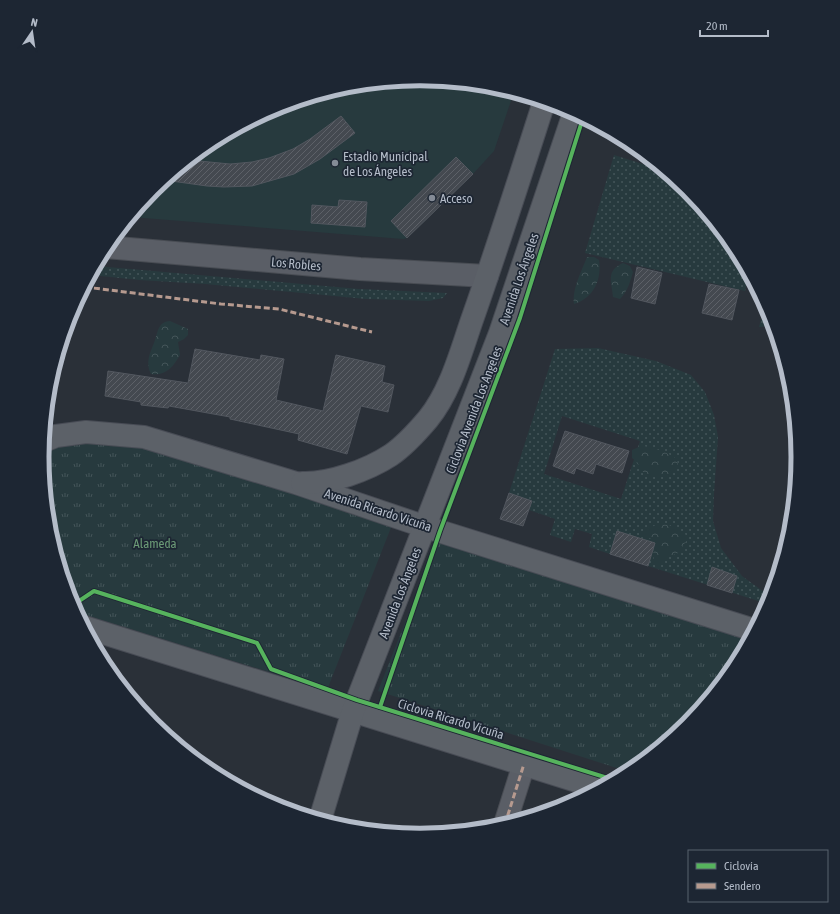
<svg xmlns="http://www.w3.org/2000/svg" width="840" height="914" font-family="'Asap Condensed',sans-serif">
<style>
.grass{fill:url(#grass-dots);fill-rule:evenodd}
.forest{fill:url(#forest-crowns)}
.park{fill:url(#park-tufts)}
.pitch{fill:#273a3e}
.building{fill:url(#building-hatch);stroke:#52575f}
.lines{fill:none;stroke-linecap:round;stroke-linejoin:round}
.minor-casing{stroke:#484c53;stroke-width:24}
.major-casing{stroke:#484c55;stroke-width:24}
.minor{stroke:#5a5e66;stroke-width:22}
.major{stroke:#5c6168;stroke-width:22}
.quiet{stroke:#b69a8f;stroke-width:3;stroke-dasharray:6 3;stroke-linecap:butt}
.cycleway-casing{stroke:#1d2633;stroke-width:6}
.cycleway{stroke:#56b35d;stroke-width:4}
.poi-dot{fill:#848b96;stroke:#1d2633;stroke-width:1.5}
.labels{text-anchor:middle;dominant-baseline:central;stroke-width:3.5;stroke-linejoin:round;paint-order:stroke}
.poi-label{font-size:13px;fill:#b4bcc9;stroke:#1d2633;text-anchor:start}
.street-label{font-size:13px;fill:#b4bcc9;stroke:#1d2633}
.park-label{font-size:13px;fill:#6b9a76;stroke:#1d2633}
.rim{fill:none;stroke:#b4bcc9;stroke-width:5}
</style>
<defs>
<pattern id="grass-dots" width="8" height="8" patternUnits="userSpaceOnUse"><rect width="8" height="8" fill="#273a3e"/><path d="M2 2h.1M6 6h.1" fill="none" stroke="#445559" stroke-width="1.8" stroke-linecap="round"/></pattern>
<pattern id="forest-crowns" width="20" height="18" patternUnits="userSpaceOnUse"><rect width="20" height="18" fill="#273a3e"/><path d="M2 6a3 3 0 1 1 6 0M12 15a3 3 0 1 1 6 0" fill="none" stroke="#445559"/></pattern>
<pattern id="park-tufts" width="24" height="20" patternUnits="userSpaceOnUse"><rect width="24" height="20" fill="#273a3e"/><path d="M3 7l-1-3M5 7V3M7 7l1-3M15 17l-1-3M17 17v-4M19 17l1-3" fill="none" stroke="#445559"/></pattern>
<pattern id="building-hatch" width="6" height="6" patternUnits="userSpaceOnUse"><rect width="6" height="6" fill="#444950"/><path d="M-1 1l2-2M0 6l6-6M5 7l2-2" fill="none" stroke="#5d6168"/></pattern>
</defs>
<rect width="100%" height="100%" fill="#2a3038"/>
<g class="grass">
<path d="M614,155l51,16 22,19 33,40 -1,3c14,5 24,30 30,42l-4,16 -160,-38z"/>
<path d="M96,266l263,23 88,4 -4,5 -14,3 -63,-2 -161,-15 -66,-4 -48,-5z"/>
<path d="M765,305l4,8 4,13 -14,1z"/>
<path d="M598,348l58,13 35,14 14,17 9,23 4,22 -4,57 -1,27 8,27 21,28 29,21 -3,7 -120,-38 7,-23 -38,-12 -7,23 -21,-7 3,-13 -17,-5 -4,13 -21,-7 5,-16 -26,-9 3,-9 -23,-8 46,-144zM562,416l78,25 -19,58 -77,-25z"/>
</g>
<g class="forest">
<path d="M587,257h7l5,3c3,19 -5,38 -25,44 -2,-15 8,-34 13,-47z"/>
<path d="M623,263l7,3 3,6c-3,10 -5,19 -13,27l-7,-2c-1,-15 -8,-26 10,-34z"/>
<path d="M170,321l18,8v6l-4,4 -6,3 2,13c-7,12 -14,21 -29,19 -6,-11 -1,-21 3,-31 4,-10 3,-21 16,-22z"/>
<path d="M641,446c12,1 26,6 36,13l1,8c-3,3 -6,7 -10,8 -8,4 -20,2 -27,-5 -4,-5 -2,-7 -9,-12v-8z"/>
<path d="M659,524l10,1 17,10 1,5 -9,13 -16,7 -2,6 -6,-1 -1,-25 -9,-5 -1,-5z"/>
</g>
<g class="park">
<path d="M111,441l59,12 222,72 -65,165 -251,-78 -5,-11 -22,-70 -7,-74 1,-6 17,-7z"/>
<path d="M438,539l312,98 -16,30 -47,57 -58,48 -251,-81z"/>
</g>
<path class="pitch" d="M420,79l74,7 20,6 -20,59 -21,23 -66,64 -4,1 -272,-22 22,-27 57,-47 66,-35 70,-22z"/>
<g class="building">
<path d="M341,116l14,17 -35,26 -26,15 -42,12 -28,1 -17,-1 -43,-6 25,-20 41,4 22,-2 17,-4 24,-9 17,-10z"/>
<path d="M456,157l17,17 -66,64 -16,-17z"/>
<path d="M339,200l28,2 -2,25 -54,-4 1,-18 26,2z"/>
<path d="M637,267l25,6 -7,31 -24,-6z"/>
<path d="M709,284l30,6 -7,30 -30,-7z"/>
<path d="M195,349l65,11 1,-5 23,4 -8,41 47,11 13,-56 49,11 -3,16 12,3 -6,27 -27,-6 -14,48 -49,-14 1,-6 -69,-15v-2l-61,-11 -1,2 -27,-3v-3l-36,-6 3,-25 80,12z"/>
<path d="M565,431l64,20 -7,22 -26,-9 -3,10 -17,-6 -2,6 -21,-8z"/>
<path d="M509,493l23,8 -9,25 -23,-7z"/>
<path d="M617,531l38,12 -7,23 -38,-12z"/>
<path d="M712,567l25,9 -5,17 -25,-8z"/>
</g>
<g class="lines">
<g class="minor-casing">
<g id="minor">
<path d="M106,247l254,22 127,7"/>
<path d="M505,824l19,-60"/>
</g>
</g>
<g class="major-casing">
<g id="major">
<path d="M44,441l12,-5 30,-4 58,5 152,46 130,44 328,103"/>
<path d="M302,483c28,1 66,-13 89,-28 13,-9 26,-23 37,-36 23,-28 33,-68 45,-102 25,-71 48,-143 71,-215"/>
<path d="M84,627l515,161"/>
<path d="M320,820l33,-109 147,-378 74,-220"/>
</g>
</g>
<use href="#minor" class="minor"/>
<use href="#major" class="major"/>
<g class="quiet">
<path d="M85,287l136,17 58,5 93,23"/>
<path d="M505,824l19,-60"/>
</g>
<g class="cycleway-casing">
<g id="cycleway">
<path d="M73,605l21,-14 163,52 14,26 86,31 257,80"/>
<path d="M380,707l60,-176 80,-213 63,-200"/>
</g>
</g>
<use href="#cycleway" class="cycleway"/>
</g>
<g class="poi-dot">
<circle cx="335" cy="163" r="4"/>
<circle cx="432" cy="198" r="4"/>
</g>
<g class="labels">
<g class="poi-label">
<text x="343" y="156">Estadio Municipal<tspan x="343" dy="15">de Los Ángeles</tspan></text>
<text x="440" y="198">Acceso</text>
</g>
<g class="street-label">
<text transform="translate(296 264) rotate(5)">Los Robles</text>
<text transform="translate(519 279) rotate(-71)">Avenida Los Ángeles</text>
<text transform="translate(474 410) rotate(-69)">Ciclovia Avenida Los Angeles</text>
<text transform="translate(378 510) rotate(18)">Avenida Ricardo Vicuña</text>
<text transform="translate(400 593) rotate(-69)">Avenida Los Ángeles</text>
<text transform="translate(451 719) rotate(17)">Ciclovia Ricardo Vicuña</text>
</g>
<g class="park-label">
<text x="155" y="543">Alameda</text>
</g>
</g>
<path d="M0 0H840V914H0ZM49 457a371 371 0 1 1 742 0a371 371 0 1 1-742 0Z" fill="#1d2633" fill-rule="evenodd"/>
<path class="rim" d="M49 457a371 371 0 1 1 742 0a371 371 0 1 1-742 0Z"/>
<rect x="688" y="850" width="140" height="52" fill="#1d2633" stroke="#59626f"/>
<rect x="696" y="863" width="20" height="6" fill="#56b35d" stroke="#59626f"/>
<text x="724" y="870" font-size="12" fill="#b4bcc9">Ciclovía</text>
<rect x="696" y="883" width="20" height="6" fill="#b69a8f" stroke="#59626f"/>
<text x="724" y="890" font-size="12" fill="#b4bcc9">Sendero</text>
<g transform="translate(32 32) rotate(13)" stroke="#1d2633" stroke-width="3" paint-order="stroke">
<path d="M0-3L7 15L0 10L-7 15Z" fill="#b4bcc9"/>
<text y="-6" font-size="11" font-weight="bold" text-anchor="middle" fill="#b4bcc9">N</text>
</g>
<path d="M700 30v6h68v-6" fill="none" stroke="#b4bcc9" stroke-width="2"/>
<text x="706" y="30" font-size="12" fill="#b4bcc9" stroke="#1d2633" stroke-width="3" paint-order="stroke">20 m</text>
</svg>
